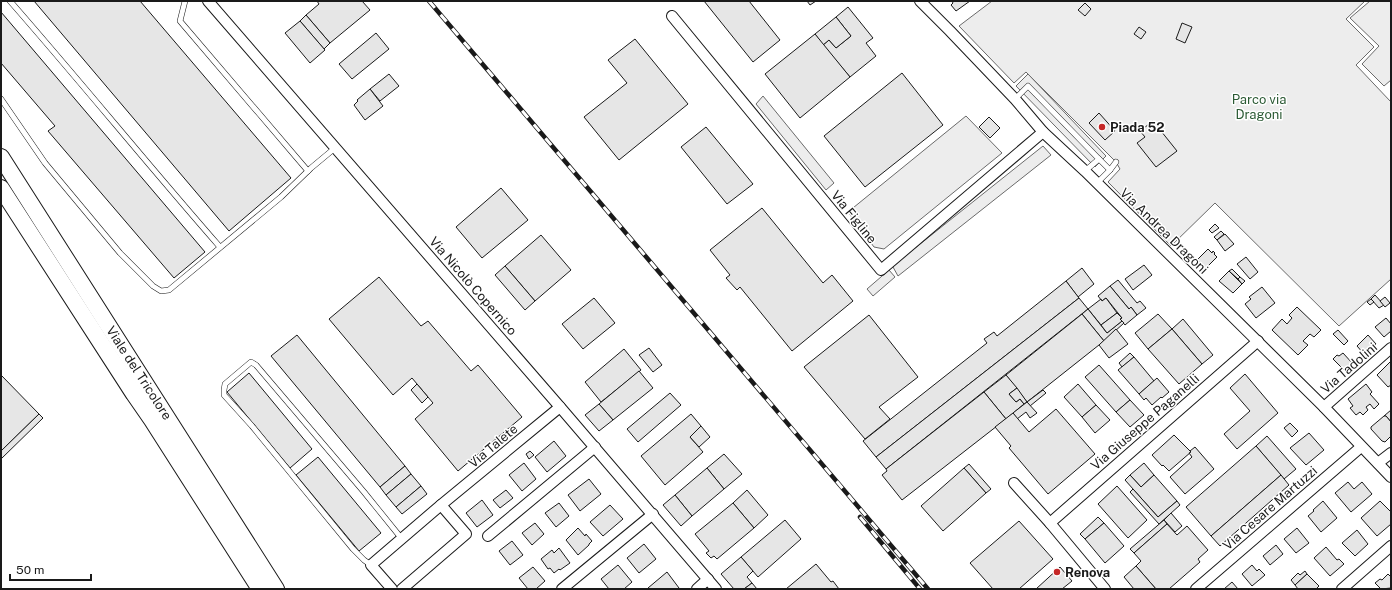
<svg xmlns="http://www.w3.org/2000/svg" width="1392" height="590" font-family="'Public Sans',sans-serif">
<style>
.built{fill:#ededed;stroke:#6a6a6a}
.building{fill:#e6e6e6;stroke:#1a1a1a}
.lines{fill:none;stroke-linecap:round;stroke-linejoin:round}
.service-casing{stroke:#1a1a1a;stroke-width:6}
.minor-casing{stroke:#1a1a1a;stroke-width:12}
.trunk-casing{stroke:#1a1a1a;stroke-width:18}
.service{stroke:#fff;stroke-width:5}
.minor{stroke:#fff;stroke-width:10}
.trunk{stroke:#fff;stroke-width:16}
.rail-casing{stroke:#1a1a1a;stroke-width:4.5}
.rail{stroke:#fff;stroke-width:3;stroke-dasharray:9;stroke-linecap:butt}
.poi-dot{fill:#c62828;stroke:#fff;stroke-width:1.5}
.labels{text-anchor:middle;dominant-baseline:central;stroke-width:3;stroke-linejoin:round;paint-order:stroke}
.park-label{font-size:13px;fill:#2b5a34;stroke:#fff}
.poi-label{font-size:13px;font-weight:bold;fill:#1a1a1a;stroke:#fff;text-anchor:start}
.street-label{font-size:13px;fill:#1a1a1a;stroke:#fff}
</style>
<rect width="100%" height="100%" fill="#fff"/>
<g class="built">
<path d="M992,1h373l-19,18 28,28 -18,18 35,37v177l-52,47 -124,-123 -44,43 -63,-64 12,-13 -4,-7 -90,-90 -12,11 -55,-57z"/>
<path d="M1370,1h21v79l-7,6 -22,-22 17,-18 -29,-28z"/>
<path d="M1028,74l78,82 -11,11 -79,-81z"/>
<path d="M763,96l71,87 -8,7 -70,-86z"/>
<path d="M966,116l36,37 -118,96 -10,-2 -26,-35z"/>
<path d="M1043,146l8,9 -153,121 -5,-9 2,-3z"/>
<path d="M889,270l6,7 -22,19 -6,-7z"/>
</g>
<g class="building">
<path d="M34,1h106l151,177 -62,53z"/>
<path d="M317,1h45l8,9 -40,33 -24,-28 13,-11z"/>
<path d="M704,1h45l31,39 -27,22z"/>
<path d="M807,1h9l-6,4z"/>
<path d="M952,1h18l-14,10 -5,-6 2,-2z"/>
<path d="M1085,3l6,6 -6,7 -7,-6z"/>
<path d="M848,7l25,31 -7,5 10,13 -26,21 -27,-32 6,-5 7,8 15,-12 -15,-19z"/>
<path d="M1,12l204,240 -31,26 -126,-147 7,-5 -54,-63z"/>
<path d="M306,15l24,28 -6,6 -24,-28z"/>
<path d="M836,17l15,19 -15,12 -7,-8 -6,5 -8,-11z"/>
<path d="M300,21l25,29 -15,13 -25,-30z"/>
<path d="M1182,23l10,4 -7,16 -9,-4z"/>
<path d="M1139,27l7,5 -5,7 -7,-5z"/>
<path d="M376,33l13,16 -37,30 -13,-15z"/>
<path d="M815,34l35,43 -50,41 -35,-44z"/>
<path d="M635,39l53,65 -69,56 -35,-43 43,-34 -19,-23z"/>
<path d="M902,73l41,52 -78,62 -41,-51z"/>
<path d="M389,74l10,12 -19,15 -10,-12z"/>
<path d="M370,89l13,17 -18,14 -11,-15 4,-4 -1,-1z"/>
<path d="M1099,113l16,18 -10,9 -16,-17z"/>
<path d="M989,117l11,11 -10,10 -11,-11z"/>
<path d="M1153,121l24,30 -21,16 -19,-24 8,-6 -5,-6z"/>
<path d="M706,127l47,57 -26,20 -46,-57z"/>
<path d="M501,188l27,32 -46,38 -26,-31z"/>
<path d="M762,208l61,75 9,-8 21,26 -61,50 -52,-64 -3,3 -11,-12 4,-3 -20,-25z"/>
<path d="M1215,224l4,4 -7,5 -3,-3z"/>
<path d="M1221,231l3,3 -7,6 -3,-3z"/>
<path d="M1225,234l9,10 -9,7 -8,-11z"/>
<path d="M541,235l30,35 -36,31 -30,-35z"/>
<path d="M1208,249l4,4 1,-2 2,2 -1,1 3,3 -11,11 -9,-8z"/>
<path d="M1246,257l12,15 -8,7 -13,-15z"/>
<path d="M1144,265l8,10 -19,15 -8,-11z"/>
<path d="M505,266l30,35 -10,9 -30,-35z"/>
<path d="M1082,268l12,16 -16,13 -12,-16z"/>
<path d="M1232,269l8,8 -2,2 -9,-8z"/>
<path d="M1229,271l13,13 -9,9 -14,-12z"/>
<path d="M379,277l42,49 7,-5 43,50 7,-6 44,52 -64,54 -43,-52 18,-16 -21,-25 -19,17 -64,-76z"/>
<path d="M1240,277l5,4 -3,3 -4,-5z"/>
<path d="M1118,280l19,23 3,-2 6,7 -9,7 -6,-8 -2,2 -19,-23z"/>
<path d="M1066,281l13,17 -203,159 -13,-16 124,-98 -3,-4 10,-7 3,4z"/>
<path d="M1110,286l19,23 2,-2 6,8 -12,10 -5,-6 2,-1 -16,-20 -4,3 -4,-5z"/>
<path d="M1262,287l13,16 -19,15 -11,-14 6,-5 -2,-2z"/>
<path d="M1375,295l9,10 -5,3 -8,-9z"/>
<path d="M1385,297l5,6 -5,4 -5,-6z"/>
<path d="M594,298l21,25 -32,26 -21,-25z"/>
<path d="M1079,298l9,11 -202,160 -10,-12z"/>
<path d="M1106,298l11,15 -16,12 -13,-16 13,-10 1,2z"/>
<path d="M1371,299l3,3 -4,3 -3,-3z"/>
<path d="M1297,307l24,23 -7,7 -4,-3 -7,7 5,4 -10,10 -26,-25 10,-11 5,5 5,-6 -3,-3z"/>
<path d="M1088,309l19,24 15,-12 2,2 -20,18 -22,-27z"/>
<path d="M1117,313l5,5 -2,1 2,2 -15,12 -6,-8z"/>
<path d="M1082,314l22,27 -77,61 -21,-27z"/>
<path d="M1158,314l14,15 -24,20 -13,-16z"/>
<path d="M869,315l49,62 -39,30 11,12 -25,20 -61,-72z"/>
<path d="M1386,318l5,6v7l-7,6 -9,-10z"/>
<path d="M1183,319l30,36 -11,9 -30,-35z"/>
<path d="M1116,329l12,15 -19,14 -10,-13z"/>
<path d="M1172,329l30,35 -23,20 -31,-35z"/>
<path d="M1338,330l10,11 -4,4 -11,-11z"/>
<path d="M297,335l108,131 -25,21 -109,-131z"/>
<path d="M1368,335l8,9 -12,10 -7,-8z"/>
<path d="M649,348l13,17 -9,7 -14,-17z"/>
<path d="M624,349l17,21 -40,32 -16,-20z"/>
<path d="M1130,353l4,4 -12,10 -3,-4z"/>
<path d="M1343,353l10,11 -8,7 -12,-12 4,-4 2,1z"/>
<path d="M1134,357l20,24 -15,13 -21,-24z"/>
<path d="M1391,361v24l-3,2 -11,-12z"/>
<path d="M1099,365l31,35 -14,12 -31,-35z"/>
<path d="M639,371l14,17 -40,32 -14,-16z"/>
<path d="M249,373l63,76 -22,19 -63,-76z"/>
<path d="M1245,374l33,39 -41,36 -13,-15 26,-23 -20,-23z"/>
<path d="M1,375l38,39 -38,37z"/>
<path d="M1006,375l11,13 -8,6 7,8 4,-3 4,5 -18,15 -22,-27z"/>
<path d="M1157,378l12,14 -7,6 -1,-1 -9,8 -6,-7 -2,2 -5,-6z"/>
<path d="M417,384l11,13 -6,6 -11,-13z"/>
<path d="M1078,384l18,21 -14,12 -18,-20z"/>
<path d="M1366,384l6,8 -2,2 9,10 -5,5 -4,-5 -4,3 2,3 -5,5 -3,-3 -4,3 -6,-7 3,-2 -5,-7z"/>
<path d="M1017,388l10,14 -3,2 -4,-5 -4,3 -7,-8z"/>
<path d="M1043,390l3,3 -16,13 -3,-4z"/>
<path d="M984,392l22,27 -104,81 -20,-25 5,-4 -1,-2z"/>
<path d="M670,393l11,12 -43,37 -11,-13z"/>
<path d="M1130,400l14,15 -14,12 -14,-15z"/>
<path d="M1027,402l10,11 -7,5 -4,-6 -9,7 -4,-6z"/>
<path d="M599,404l14,16 -14,11 -14,-16z"/>
<path d="M1096,405l14,15 -15,13 -13,-16z"/>
<path d="M1056,409l39,45 -47,40 -39,-46 2,-2 -16,-19 18,-14 16,19z"/>
<path d="M1391,410v12l-5,-6h-2z"/>
<path d="M39,414l4,4 -42,41v-8z"/>
<path d="M691,414l10,12 -11,11 13,15 -38,33 -24,-29z"/>
<path d="M1384,416h2l5,6v14l-6,6 -3,-1 -11,-12v-2z"/>
<path d="M1290,423l8,8 -6,6 -8,-9z"/>
<path d="M701,426l9,11 -11,10 -9,-10z"/>
<path d="M1309,433l15,17 -18,15 -16,-17z"/>
<path d="M1174,435l17,17 -22,19 -6,-6 -1,1 -10,-11z"/>
<path d="M1267,436l29,33 -12,10 -28,-33z"/>
<path d="M554,441l12,15 -19,16 -12,-15z"/>
<path d="M1256,446l25,29 -70,61 -25,-29z"/>
<path d="M1195,447l19,22 -29,25 -15,-17 22,-20 -3,-4 2,-1 -1,-1z"/>
<path d="M530,451l4,4 -5,4 -3,-5z"/>
<path d="M724,454l18,20 -18,15 -17,-21z"/>
<path d="M318,457l63,76 -22,18 -63,-76z"/>
<path d="M524,463l12,16 -14,12 -13,-16z"/>
<path d="M1144,463l10,12 -13,12 -11,-12z"/>
<path d="M969,464l22,25 -5,4 -22,-25z"/>
<path d="M405,466l6,8 -25,21 -6,-8z"/>
<path d="M707,468l17,21 -32,27 -17,-21z"/>
<path d="M964,468l22,25 -43,38 -22,-25z"/>
<path d="M411,474l10,12 -25,21 -10,-12z"/>
<path d="M1130,475l11,12 13,-12 23,26 -19,16 -33,-37z"/>
<path d="M1281,475l8,10 -69,61 -9,-10z"/>
<path d="M589,479l12,15 -21,17 -12,-16z"/>
<path d="M1348,482l6,7 8,-7 10,12 -21,18 -16,-19z"/>
<path d="M421,486l6,8 -25,20 -6,-7z"/>
<path d="M1117,486l30,34 -19,18 -30,-34z"/>
<path d="M1133,489l25,28 19,-16 3,4 -21,19 -29,-32z"/>
<path d="M506,490l7,8 -13,10 -7,-8z"/>
<path d="M747,490l21,25 -14,13 -21,-25z"/>
<path d="M675,495l17,21 -11,10 -18,-21z"/>
<path d="M482,500l11,15 -16,12 -11,-14z"/>
<path d="M1323,501l14,17 -16,14 -13,-16 6,-5 -1,-1z"/>
<path d="M1380,501l11,11v12l-14,12 -16,-18z"/>
<path d="M559,503l10,13 -13,11 -11,-14z"/>
<path d="M733,503l21,25 -37,31 -3,-3 -3,2 -5,-5 3,-2 -14,-17z"/>
<path d="M610,505l13,14 -20,17 -13,-14z"/>
<path d="M1171,513l11,13 -7,6 -11,-12z"/>
<path d="M1098,517l6,6 -19,16 -5,-5z"/>
<path d="M785,520l16,19 -43,38 -17,-20z"/>
<path d="M1164,520l3,4 -33,29 -4,-4z"/>
<path d="M1019,521l34,38 -34,30h-26l-23,-26z"/>
<path d="M535,523l9,11 -12,11 -10,-12z"/>
<path d="M1104,523l20,23 -19,17 -20,-24z"/>
<path d="M1167,524l10,11 10,-9 21,24 -10,9 2,3 -31,27h-13l-20,-23 5,-5 -7,-8z"/>
<path d="M578,528l7,8 1,-2 6,7 -3,3v1l-11,10 -12,-15z"/>
<path d="M1297,528l12,15 -13,10 -12,-14z"/>
<path d="M1357,530l11,14 -13,12 -13,-13z"/>
<path d="M512,541l11,14 -13,10 -11,-14z"/>
<path d="M644,544l12,15 -17,14 -12,-15z"/>
<path d="M1276,545l7,9 -13,11 -7,-9z"/>
<path d="M1326,547l11,13 2,-1 5,5 -14,12 -16,-18z"/>
<path d="M559,548l11,15 -10,7 -1,-1 -5,4 -4,-5 -2,1 -7,-10 11,-9 2,3z"/>
<path d="M741,557l12,14 -6,6 5,6 -8,6h-10l-13,-15z"/>
<path d="M816,564l15,18 2,-1 6,8h-53z"/>
<path d="M618,565l14,17 -8,7h-15l-8,-10z"/>
<path d="M1252,565l5,6 2,-2 6,6 -13,11 -10,-12z"/>
<path d="M1136,566l20,23h-22l-10,-12z"/>
<path d="M533,567l12,14 -9,8h-8l-9,-11z"/>
<path d="M1060,567l12,14 -10,8h-26z"/>
<path d="M1305,571l2,3 -12,11 -4,-5 7,-7 2,2z"/>
<path d="M667,572l12,16 -2,1h-28l-1,-1z"/>
<path d="M1307,574l12,12 -3,3h-18l-3,-4z"/>
<path d="M1388,574l3,3v11l-10,1 -6,-6 5,-4 2,1z"/>
<path d="M1232,582l6,7h-14z"/>
<path d="M752,583l5,6h-13z"/>
</g>
<g class="lines">
<g class="service-casing">
<g id="service">
<path d="M10,1c71,81 139,165 210,246"/>
<path d="M185,1l-5,20 128,150"/>
<path d="M1,99l44,64 75,90 33,33 8,5 8,-1 112,-93 30,-29 24,-20"/>
<path d="M1015,99l13,-13 69,71 2,2 -14,12"/>
<path d="M1099,159l11,11"/>
<path d="M1097,183l13,-13 6,-8"/>
<path d="M371,565l-7,-5 -11,-11 -101,-123 -28,-31v-5l1,-6 26,-22 5,3 108,127 38,47"/>
</g>
</g>
<g class="minor-casing">
<g id="minor">
<path d="M208,1l352,406 156,182"/>
<path d="M920,1l30,30 65,68 28,33 42,39 239,236 67,70"/>
<path d="M672,16l209,254 162,-138"/>
<path d="M1324,407l67,-59"/>
<path d="M1378,463l13,-10"/>
<path d="M1014,483l36,40 55,66"/>
<path d="M1050,523l208,-182"/>
<path d="M488,536l107,-89"/>
<path d="M392,589l-21,-24 70,-60 119,-98"/>
<path d="M402,589l64,-55 -25,-29"/>
<path d="M562,589l91,-75"/>
<path d="M697,589l11,-10"/>
<path d="M1196,589l165,-142"/>
<path d="M1342,589l49,-43"/>
</g>
</g>
<g class="trunk-casing">
<g id="trunk">
<path d="M1,157l275,432"/>
<path d="M1,188l133,206 18,26 108,169"/>
</g>
</g>
<use href="#service" class="service"/>
<use href="#minor" class="minor"/>
<use href="#trunk" class="trunk"/>
<g class="rail-casing">
<g id="rail">
<path d="M429,1l499,588"/>
<path d="M860,517l60,72"/>
</g>
</g>
<use href="#rail" class="rail"/>
</g>
<g class="poi-dot">
<circle cx="1102" cy="127" r="4"/>
<circle cx="1057" cy="572" r="4"/>
</g>
<g class="labels">
<g class="park-label">
<text x="1259" y="99">Parco via<tspan x="1259" dy="15">Dragoni</tspan></text>
</g>
<g class="poi-label">
<text x="1110" y="127">Piada 52</text>
<text x="1065" y="572">Renova</text>
</g>
<g class="street-label">
<text transform="translate(854 217) rotate(51)">Via Figline</text>
<text transform="translate(1164 231) rotate(44)">Via Andrea Dragoni</text>
<text transform="translate(473 286) rotate(49)">Via Nicolò Copernico</text>
<text transform="translate(1349 368) rotate(-41)">Via Tadolini</text>
<text transform="translate(139 373) rotate(57)">Viale del Tricolore</text>
<text transform="translate(1145 422) rotate(-41)">Via Giuseppe Paganelli</text>
<text transform="translate(493 446) rotate(-40)">Via Talete</text>
<text transform="translate(1270 508) rotate(-41)">Via Cesare Martuzzi</text>
</g>
</g>
<rect width="1392" height="590" fill="none" stroke="#1a1a1a" stroke-width="4"/>
<path d="M10 574v6h81v-6" fill="none" stroke="#1a1a1a" stroke-width="2"/>
<text x="16" y="574" font-size="12" fill="#1a1a1a" stroke="#ffffff" stroke-width="3" paint-order="stroke">50 m</text>
</svg>
